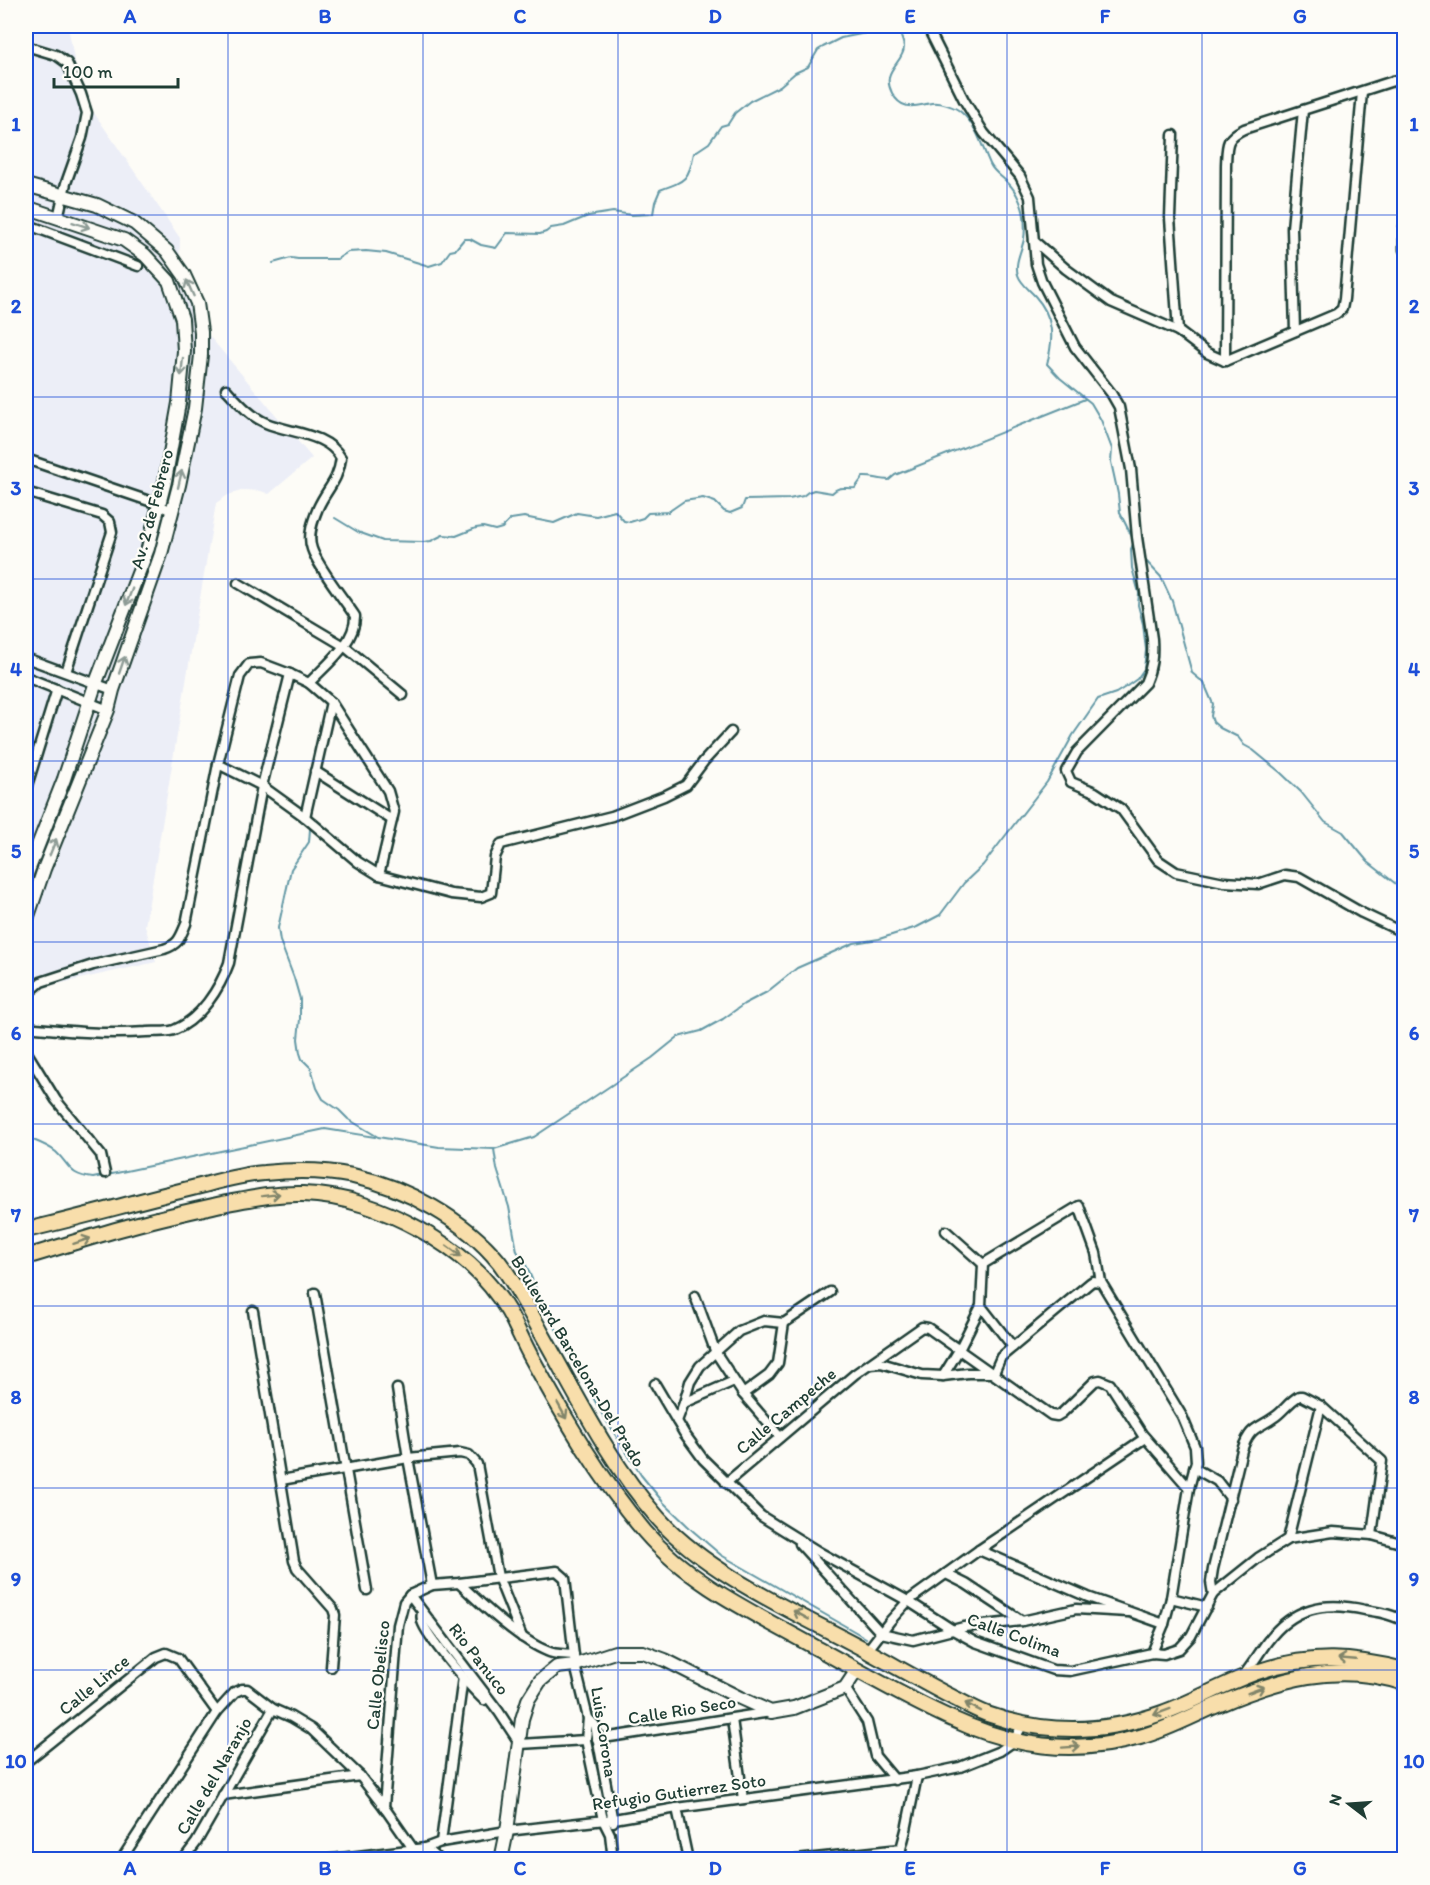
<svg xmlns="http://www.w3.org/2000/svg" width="1430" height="1885" font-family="Itim,sans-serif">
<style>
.built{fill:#eceef7}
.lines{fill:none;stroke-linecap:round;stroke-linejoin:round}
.stream{stroke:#6398a5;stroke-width:2}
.street-casing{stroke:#1f3d34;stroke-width:13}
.secondary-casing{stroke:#1f3d34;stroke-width:16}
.primary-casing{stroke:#1f3d34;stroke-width:18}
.street{stroke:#fdfcf7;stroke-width:8}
.secondary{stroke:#fdfcf7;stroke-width:12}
.primary{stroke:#f8deab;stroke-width:14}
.oneway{stroke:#8e9c96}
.oneway2{stroke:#81856a}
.grid{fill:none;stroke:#1d4ed8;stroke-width:1.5;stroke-opacity:0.55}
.labels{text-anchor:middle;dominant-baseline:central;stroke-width:4.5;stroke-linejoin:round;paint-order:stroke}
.street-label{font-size:18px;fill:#1f3d34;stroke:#fdfcf7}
.neatline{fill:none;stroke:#1d4ed8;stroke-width:2}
.grid-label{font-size:20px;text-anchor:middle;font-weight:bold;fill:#1d4ed8}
</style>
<rect width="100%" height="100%" fill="#fdfcf7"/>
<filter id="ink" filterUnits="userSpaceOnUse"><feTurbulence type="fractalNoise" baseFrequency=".0167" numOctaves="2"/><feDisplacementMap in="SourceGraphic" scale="12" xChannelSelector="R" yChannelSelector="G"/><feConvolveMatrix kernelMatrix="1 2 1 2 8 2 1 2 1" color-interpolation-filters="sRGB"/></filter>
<g filter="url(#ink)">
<path class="built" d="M26,26h42l8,44 14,37 90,131 -1,37 16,44 117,139 -43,36 -8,-3 -17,-1 -16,5 -12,8 -71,423 11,36 -130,29z"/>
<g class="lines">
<g class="stream">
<path d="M897,26c2,6 6,14 7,21 0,16 -24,23 -12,46 11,20 25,12 40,10 9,-1 24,4 30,10 15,13 20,34 28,51 4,9 13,13 19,20 7,7 14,22 15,32 1,8 1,16 0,23 -2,11 -10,24 -6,36 3,9 11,14 17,21 19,21 19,42 12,68l13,14 31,25 10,17 11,29 -1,13 7,32 2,19 14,28"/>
<path d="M273,263l18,-5 7,1h39l11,-7 18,-1 20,2 43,13 13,-4 8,-11 5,-1 9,-11h6l11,6 15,3 11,-15 33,1 6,-2 5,-4 13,-2 24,-10 25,-4 19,3 21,-1 2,-12 5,-12c25,-9 29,-10 34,-37l15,-10 12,-17 7,-2 7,-11 15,-12 30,-15 15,-13 13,-6 10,-17 5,-3 18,-9 25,-5 9,-7"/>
<path d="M335,518l23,14 25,9 40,1 8,-1 12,-6 13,1 20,-8 7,-1 12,3 7,-2 9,-9 13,-2 30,6 23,-10 19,3 19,-5 9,10 6,1 13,-4 5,-5 20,-1 16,-11 19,-3 12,4 9,9 6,2 12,-5 3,-8 44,-1 14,-3 5,-4 6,-2 18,3c8,-8 13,-4 23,-5l8,-11c9,-1 16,3 26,3l6,-5 190,-76"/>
<path d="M1144,559l17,18 11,24 20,72 12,10 9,21 -2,12 2,6 7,6 18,9 6,8 9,5 28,23 20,19 24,30 18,10 25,30 28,22 8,3"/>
<path d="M310,829l-1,13 -18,27 -13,59 2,13 14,37 6,21v20l-2,20 2,14 2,6 9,9 6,20 6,11 16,11 9,9 30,18 61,10 55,2 40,-12 118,-79 26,-21 23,-6 22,-12 21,-15 23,-12 30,-24 57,-25 25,-4 38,-12 23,-12 24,-32 19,-18 16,-21 48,-62 26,-47 25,-36 18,-6 11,-7 10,-7 7,-10 2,-19 -3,-26 -5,-19 1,-12 -7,-25 -1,-19 3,-7"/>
<path d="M26,1137c9,4 22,8 30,15 15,14 12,23 37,26l232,-49 50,8"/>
<path d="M494,1149l3,20 12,38 8,44 10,16 13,32 62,115 39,61 22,27 30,29 28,24 145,83"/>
</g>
<g class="street-casing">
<g id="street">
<path d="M927,26l37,74 20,33 36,43 10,21 6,67 6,18 33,65 36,46 8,14 12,62 6,68 15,102c1,17 0,29 -7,44l-68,69 -11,19 5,11 24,10 26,17 37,51 18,12 48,10 34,2 27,-9 14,2 63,36 42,20"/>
<path d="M26,46l30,9 11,8 14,31 6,19 -5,25 -16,45 -8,35"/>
<path d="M1173,135l-3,83 8,113"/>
<path d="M26,224l112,42"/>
<path d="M1404,227v23"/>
<path d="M1034,241l32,28 45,33 67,29 29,22 18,8 111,-47 6,-5 2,-10 18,-207"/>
<path d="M1295,331l-3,-103 11,-118"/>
<path d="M1225,361l1,-196c1,-20 -1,-27 18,-36l149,-48 11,-2"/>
<path d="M226,389c12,13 24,27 40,34 24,10 61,10 75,35 -3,24 -14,30 -23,50 -5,12 -11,28 -6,41 6,18 31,49 43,67 1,26 -29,49 -46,67"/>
<path d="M26,459l132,45 13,7"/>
<path d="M26,492l76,23 8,7 2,10 -46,140"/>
<path d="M238,583l106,63 59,49"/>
<path d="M26,658l87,32"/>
<path d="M26,677l82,33"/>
<path d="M218,764l44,22 43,31 53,45 21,13 72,19 30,3 10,-4 4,-36 6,-13 111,-28 52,-20 22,-11 18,-24 27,-29"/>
<path d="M315,771l77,49"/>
<path d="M26,789l31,-100"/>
<path d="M305,817l26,-115"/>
<path d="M26,995l15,-13 52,-17 71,-16c15,-5 16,-11 22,-25l32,-160 22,-88 9,-12 12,-1 29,11 19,9 22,19 57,89 6,21 -15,63"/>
<path d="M26,1027c40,4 80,8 120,5 9,-1 20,1 28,-2 26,-10 46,-42 55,-67l33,-177 28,-112"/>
<path d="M26,1051l30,49 45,55 4,18"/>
<path d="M946,1231l37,33"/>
<path d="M315,1293l52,297"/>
<path d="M695,1296l21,57 27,41 37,43"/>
<path d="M981,1306l32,41"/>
<path d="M253,1311l41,250 3,7 36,41 2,6 -4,52"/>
<path d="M870,1364l11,-1 41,12 21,1 25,-3h25"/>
<path d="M994,1373l7,-16 89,-74 3,-2 8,1 81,134 13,31 1,15 -7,26 -18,110 -7,26 -12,29"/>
<path d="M943,1376l16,-26 22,-44 2,-42 96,-58 17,47 5,29"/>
<path d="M655,1384l29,49 19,26 58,57 58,36 89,49 45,29 22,12 78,28 17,1 82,-18 12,1 15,-5 12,-13 22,-42 45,-36 30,-19 45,-7 39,3 32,9"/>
<path d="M397,1389l11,69 24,127"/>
<path d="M743,1394l26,-19 9,-12 6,-40 46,-31"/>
<path d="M684,1403l6,-21 10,-16 39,-35 25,-10 20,2"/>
<path d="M677,1421l7,-18 50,-22"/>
<path d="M1194,1468l23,13 14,18"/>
<path d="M281,1480l127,-22 52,-5 9,2 8,9 21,113 24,60"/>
<path d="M726,1483l129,-109 67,-47 6,1 123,87 6,1 5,-3 33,-32 5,-1 10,4 32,50 47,54"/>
<path d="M1288,1539l33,-133"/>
<path d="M800,1544l81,89 32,7 51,-13 58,-6 54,-12 52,3"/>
<path d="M979,1550l109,47 76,27"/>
<path d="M946,1574l20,10 56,37"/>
<path d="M459,1583c22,21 60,57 88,68 7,4 19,3 27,4"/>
<path d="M1213,1594l-2,-12 2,-13 29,-119c9,-25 15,-20 34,-34 8,-6 14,-15 23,-20h3l19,10 61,55 -10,74"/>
<path d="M410,1595l89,117 21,32 66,-4"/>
<path d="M1171,1598l36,9"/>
<path d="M422,1612c-1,4 -1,5 0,9 4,15 49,67 62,79"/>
<path d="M867,1651l23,-30 18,-20 71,-51 166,-112"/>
<path d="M1243,1676c9,-11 16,-23 24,-34 26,-35 57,-41 98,-32 12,2 29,4 39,12"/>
<path d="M845,1688l22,34 8,34 20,24"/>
<path d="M588,1718l7,7 18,97"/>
<path d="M732,1719l11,80"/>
<path d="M597,1739l174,-27"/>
<path d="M26,1762l130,-105 10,-4 12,5 39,54"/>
<path d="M223,1795l137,-19"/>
<path d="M384,1807l14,-182 6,-23 6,-7 22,-10 27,-2 98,-12 8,7 10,87 13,53 -2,22 17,80 7,14 3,26"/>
<path d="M677,1808l11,52"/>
<path d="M441,1842l22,-165"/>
<path d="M425,1848l14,12"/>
<path d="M121,1860l96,-148 18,-20 7,-3h5l26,20 18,8 20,12 49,47 24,31 37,53"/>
<path d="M183,1860l13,-17 77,-134"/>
<path d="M324,1860l101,-12 16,-6 66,-11 107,-12 63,-11 240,-32 43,-9 40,-16 13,-9 10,-18"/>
<path d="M796,1860l105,-11"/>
<path d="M898,1860l8,-30 11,-54"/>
</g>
</g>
<g class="secondary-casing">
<g id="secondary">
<path d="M26,185l71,20 37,18 33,28 17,24 13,28 4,29v23l-6,53 -16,77 -18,69 -48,136 -5,20 -64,159 -18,53"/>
<path d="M26,207l98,33 21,15 24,26 13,38 2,32 -5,52 -14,78 -17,67 -53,137 -31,94 -38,97"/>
<path d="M501,1860l6,-29 15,-112 6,-19 12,-19 17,-14 18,-2 40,-13h28l22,8 75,38 31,14 23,-4 51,-20 12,-18"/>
</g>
</g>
<g class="primary-casing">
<g id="primary">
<path d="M26,1230c52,-12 105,-27 158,-40 26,-6 53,-15 80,-17 28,-3 61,-3 89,3 52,11 112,44 146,86 16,21 29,46 42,70 35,62 69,132 117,186 51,58 146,98 213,135 26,14 52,29 79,43 12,6 24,13 37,18 59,21 116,20 175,-1 34,-12 64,-31 98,-42 51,-17 93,-14 144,-1"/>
<path d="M26,1257c34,-10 67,-21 101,-30 31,-9 64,-16 95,-23 28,-5 53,-11 81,-10 40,1 82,16 116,35 37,21 67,45 89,82 8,14 14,29 22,44 34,62 69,123 115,177 45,52 109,81 168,114 45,24 90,51 137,72 63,29 122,38 190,19 26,-7 50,-20 75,-31 63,-27 122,-45 189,-23"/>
</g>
</g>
<use href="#street" class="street"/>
<use href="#secondary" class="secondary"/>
<use href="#primary" class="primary"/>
</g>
<defs><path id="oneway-shaft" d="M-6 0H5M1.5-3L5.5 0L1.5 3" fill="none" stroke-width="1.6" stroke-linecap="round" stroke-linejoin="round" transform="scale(1.5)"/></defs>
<g class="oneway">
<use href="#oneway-shaft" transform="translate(81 225) rotate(18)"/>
<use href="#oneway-shaft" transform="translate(190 288) rotate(-114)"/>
<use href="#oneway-shaft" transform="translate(182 367) rotate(96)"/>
<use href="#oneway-shaft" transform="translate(180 479) rotate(-77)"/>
<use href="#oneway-shaft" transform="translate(129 597) rotate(111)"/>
<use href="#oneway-shaft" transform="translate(122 665) rotate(-71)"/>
<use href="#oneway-shaft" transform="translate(53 847) rotate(-68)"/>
</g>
<g class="oneway2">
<use href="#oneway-shaft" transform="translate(271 1195) rotate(-7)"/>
<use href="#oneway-shaft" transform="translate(82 1241) rotate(-18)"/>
<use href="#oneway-shaft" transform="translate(454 1251) rotate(37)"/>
<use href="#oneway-shaft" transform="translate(562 1411) rotate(61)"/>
<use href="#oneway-shaft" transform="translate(801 1615) rotate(-151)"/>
<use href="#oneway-shaft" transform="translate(1347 1659) rotate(-175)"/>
<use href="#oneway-shaft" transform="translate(1256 1690) rotate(-21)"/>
<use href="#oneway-shaft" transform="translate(973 1707) rotate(-153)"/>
<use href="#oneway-shaft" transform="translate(1162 1712) rotate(160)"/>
<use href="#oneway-shaft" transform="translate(1071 1747) rotate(-4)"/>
</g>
</g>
<path class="grid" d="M228,26v1834M423,26v1834M618,26v1834M812,26v1834M1007,26v1834M1202,26v1834M26,215h1378M26,397h1378M26,579h1378M26,761h1378M26,942h1378M26,1124h1378M26,1306h1378M26,1488h1378M26,1670h1378"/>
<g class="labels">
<g class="street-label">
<text transform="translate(152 509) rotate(-75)">Av. 2 de Febrero</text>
<text transform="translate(578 1361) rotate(59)">Boulevard Barcelona-Del Prado</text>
<text transform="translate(786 1411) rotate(-40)">Calle Campeche</text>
<text transform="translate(1014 1635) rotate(20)">Calle Colima</text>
<text transform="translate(479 1659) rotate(52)">Rio Panuco</text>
<text transform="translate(378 1675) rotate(-84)">Calle Obelisco</text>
<text transform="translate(94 1685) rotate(-39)">Calle Lince</text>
<text transform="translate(682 1710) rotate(-9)">Calle Rio Seco</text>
<text transform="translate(604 1732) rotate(81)">Luis Corona</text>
<text transform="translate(214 1776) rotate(-60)">Calle del Naranjo</text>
<text transform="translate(679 1792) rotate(-8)">Refugio Gutierrez Soto</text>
</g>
</g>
<rect width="1430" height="1885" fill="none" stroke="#fdfcf7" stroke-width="66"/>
<g transform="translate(1349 1804) rotate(287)" stroke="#fdfcf7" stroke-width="4.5" paint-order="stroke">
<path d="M0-4.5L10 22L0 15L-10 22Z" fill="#1f3d34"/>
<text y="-9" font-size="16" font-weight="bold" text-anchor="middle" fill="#1f3d34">N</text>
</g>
<path d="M54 78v9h124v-9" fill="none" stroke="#1f3d34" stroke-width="3"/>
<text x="63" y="78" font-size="18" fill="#1f3d34" stroke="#fdfcf7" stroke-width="4.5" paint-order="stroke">100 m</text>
<rect x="33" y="33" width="1364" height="1819" class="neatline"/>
<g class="grid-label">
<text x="130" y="23">A</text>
<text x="325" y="23">B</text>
<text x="520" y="23">C</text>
<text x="715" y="23">D</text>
<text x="910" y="23">E</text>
<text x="1105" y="23">F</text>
<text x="1300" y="23">G</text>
<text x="16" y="131">1</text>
<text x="1414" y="131">1</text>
<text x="16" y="313">2</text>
<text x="1414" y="313">2</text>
<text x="16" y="495">3</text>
<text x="1414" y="495">3</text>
<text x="16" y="676">4</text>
<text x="1414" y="676">4</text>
<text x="16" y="858">5</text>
<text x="1414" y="858">5</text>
<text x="16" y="1040">6</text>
<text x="1414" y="1040">6</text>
<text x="16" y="1222">7</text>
<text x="1414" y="1222">7</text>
<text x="16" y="1404">8</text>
<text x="1414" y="1404">8</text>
<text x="16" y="1586">9</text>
<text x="1414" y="1586">9</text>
<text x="16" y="1768">10</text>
<text x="1414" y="1768">10</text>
<text x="130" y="1875">A</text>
<text x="325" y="1875">B</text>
<text x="520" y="1875">C</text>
<text x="715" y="1875">D</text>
<text x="910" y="1875">E</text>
<text x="1105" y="1875">F</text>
<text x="1300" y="1875">G</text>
</g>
</svg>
